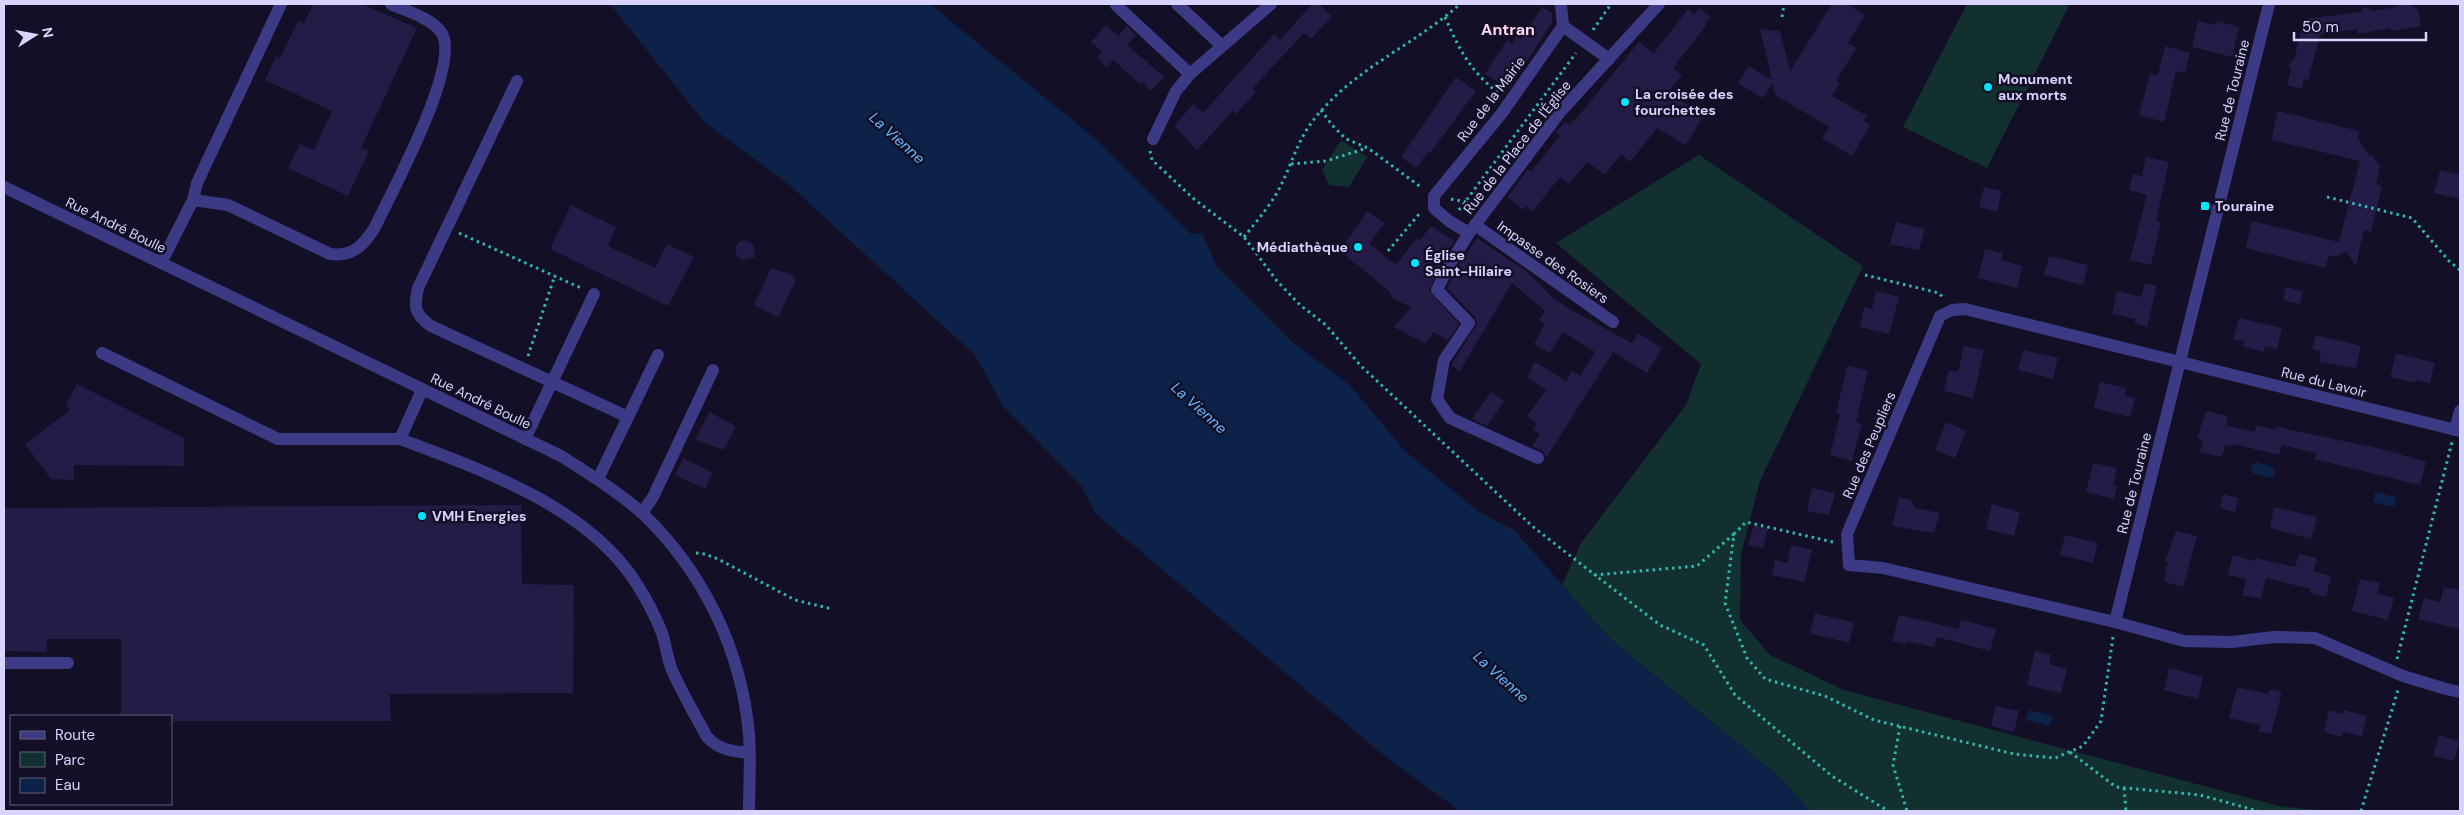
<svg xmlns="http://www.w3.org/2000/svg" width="2464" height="815" font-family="'DM Sans',sans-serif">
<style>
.green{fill:#12302f}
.water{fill:#0c2248}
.building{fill:#241b47}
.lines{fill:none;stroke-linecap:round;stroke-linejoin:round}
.path{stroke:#2fb8b0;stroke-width:3;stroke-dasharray:2.5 4;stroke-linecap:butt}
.minor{stroke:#3d3a85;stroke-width:12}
.poi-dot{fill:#00e5ff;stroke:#130f26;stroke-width:2}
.labels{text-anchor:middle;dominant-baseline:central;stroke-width:5;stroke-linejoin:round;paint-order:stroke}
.poi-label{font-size:14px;font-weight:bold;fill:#d9d4ff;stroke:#130f26;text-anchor:start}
.street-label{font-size:14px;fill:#d9d4ff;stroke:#130f26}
.water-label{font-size:15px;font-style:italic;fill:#62b6ff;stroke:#130f26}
.quarter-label{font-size:16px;font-weight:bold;fill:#ffd6f0;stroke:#130f26}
</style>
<rect width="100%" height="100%" fill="#130f26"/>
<g class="green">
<path d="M1967,4h103l-83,164 -84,-41z"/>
<path d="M1341,140l26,17 -18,30 -20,-2 -7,-15z"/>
<path d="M1699,155l164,111 -103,215 -19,73 -1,66 30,35 74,35 435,116 45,5h-514l-32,-35 -168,-137 -48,-54 19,-42 105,-138 15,-41 -145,-121z"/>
</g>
<g class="water">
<path d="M610,4h320l167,136 94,94 11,-1 15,34 75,75 57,42 56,67 74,61 35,18 96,109 168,137 32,35h-350l-74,-54 -290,-243 -14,-27 -79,-81 -28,-51 -190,-174 -81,-59z"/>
<path d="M2257,462l16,5 2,8 -5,3 -18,-5 -1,-7z"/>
<path d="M2375,492l21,5 -2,10 -21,-5z"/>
<path d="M2029,710l24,6 -3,10 -24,-6z"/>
</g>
<g class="building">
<path d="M313,4h49l55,24 -56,120 8,3 -21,45 -60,-28 12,-24 14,6 18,-39 -67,-31 11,-24 4,2 18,-37 6,2z"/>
<path d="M1312,4h7l13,12 -21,23 -7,-6 -52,56 4,3 -20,22 -3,-3 -36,39 -23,-24 19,-22 10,9 71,-79 6,6z"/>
<path d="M1832,4h15l18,11 -17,28 8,5 -20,33 4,2 -8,13 35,20 -4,5 7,4 -18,31 -30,-18 7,-11 -54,-32 -3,-12 -9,15 -25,-15 11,-17 23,14 -12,-51 20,2 10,40z"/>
<path d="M2399,4h9l10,6 3,16 -30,5v-3l-33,6 -1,-5 -37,6 -12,45 -4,-1 -2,10 -15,-4 4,-15 -3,-5 6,-5 10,-41 57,-7 3,-6 9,5 24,-4z"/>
<path d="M1542,7l10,6v10l-43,66 -24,-15 22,-34 5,4 4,-8 5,3z"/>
<path d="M1699,8l11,9 -5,6 2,1 -34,44 9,7 -14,17 36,23 -18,30 -29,-17 -27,34 -9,-8 -16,21 -18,-13 -18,22 -9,-7 -27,34 -7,-5 -3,4 -16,-13 21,-28 3,2 29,-35 -5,-4 11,-10 4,3 10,-11 59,-72 15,11 34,-44 6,5z"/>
<path d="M2198,21l18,4 1,-4 22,6 -7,30 -40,-10z"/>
<path d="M1106,25l12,11 9,-10 9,9 -9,10 37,32 -13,14 -9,-9 -2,2 -27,-24 -6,7 -10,-9 5,-6 -11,-10z"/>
<path d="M2165,46l25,7 -5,20 -9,-2 -12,51 -25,-7 11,-41 8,1z"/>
<path d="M1456,77l20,14 -46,62 -2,-1 -12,16 -15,-11z"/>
<path d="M2278,111l81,20 -1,7 12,19 2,-2 8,11 -4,18 6,2 -11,46 -7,-2 -8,36 -10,-15 -12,7 1,-1 -6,-2 -4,13 -79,-20 6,-27 87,21 21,-81 -89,-21z"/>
<path d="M2146,157l23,5 -13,59 5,1 -10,43 -21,-5 17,-65 -18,-5 4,-16 9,2z"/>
<path d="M2440,170l20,5v24l-26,-6z"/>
<path d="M1984,187l18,4 -5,21 -18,-5z"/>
<path d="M571,205l45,22 -8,19 47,22 12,-24 27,13 -26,49 -118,-57z"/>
<path d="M1367,211l18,12 -16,21 27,21 21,-27 3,2 11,-14 23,15 -12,20 -13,30 30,33 -11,16 -15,-8 -7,12 -32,-17 17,-20 -18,-8 -4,-8 -49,-40z"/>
<path d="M1896,222l29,7 -6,21 -29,-6z"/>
<path d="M1477,238l50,34 28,28 18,11 59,32 6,-10 24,15 -15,25 -34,-21 -66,105 -5,-6 -10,-5 8,-12 -7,-4 4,-6 -10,-8 19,-26 -19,-13 8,-15 31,19 6,-10 8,5 15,-24 -32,-20 -13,21 -16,-9 11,-20 -6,-4 6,-9 -33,-28 -52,88 -9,-6 26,-41 -2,-7 -28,-29 9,-19z"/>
<path d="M746,240l7,4 2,13 -12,3 -6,-4 -2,-8 4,-6z"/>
<path d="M1985,249l18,4 -2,7 21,6 -5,22 -39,-10z"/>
<path d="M2049,256l39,9 -5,20 -39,-10z"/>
<path d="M771,268l24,8 -2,3 3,1 -18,37 -24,-12z"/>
<path d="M2145,283l12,3 -10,41 -13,-4 2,-4 -24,-5 5,-23 24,6z"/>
<path d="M2286,287l17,4 -3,13 -17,-4z"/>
<path d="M1876,291l23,6 -10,37 -29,-7 4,-20 8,2z"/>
<path d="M2239,318l43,10 -5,21 -12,-3 -1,6 -22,-6 2,-5 -11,-2z"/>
<path d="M2316,335l45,11 -5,22 -37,-6 2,-11 -9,-2z"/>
<path d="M1964,346l20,4 -11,48 -29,-7 5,-21 9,2z"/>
<path d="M2023,350l35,8 -5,21 -35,-9z"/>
<path d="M2396,353l39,10 -5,20 -14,-3 -1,3 -25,-6z"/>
<path d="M1847,366l21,4 -12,52 6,2 -10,37 -22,-6 10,-40 -4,-1z"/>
<path d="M2100,382l26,6 -1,7 10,3 -5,19 -36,-9z"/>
<path d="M77,384l107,54v28l-110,-1v15l-23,-1 -26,-35 45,-34 -4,-5z"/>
<path d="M1491,392l13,9 -17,25 -15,-7z"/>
<path d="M2206,411l22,5 -2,9 29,7 1,-7 20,5 1,-3 105,22 44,13 -6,23 -106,-26 2,-6 -34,-8 -3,10 -46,-11 -1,3 -7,-2 -3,12 -22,-5 3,-12 -6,-2z"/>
<path d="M709,412l27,14 -12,24 -29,-10z"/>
<path d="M1946,422l20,9 -11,27 -20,-8z"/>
<path d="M683,458l30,15 -8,16 -30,-14z"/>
<path d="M2093,463l24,5 -4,17 4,1 -3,13 -28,-7z"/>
<path d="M1812,488l23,5 -6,22 -22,-4z"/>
<path d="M2223,494l15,4 -3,14 -15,-4z"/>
<path d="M1899,497l12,3 5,8 24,5 -6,20 -42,-7z"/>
<path d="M1992,504l28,8 -6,24 -28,-7z"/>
<path d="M521,505l1,79 52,1 -1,108 -183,1 1,27h-220v-5h-50v-77h-74v13l-43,-1v-143z"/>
<path d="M2274,507l43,10 -6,22 -41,-11z"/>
<path d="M1754,525l14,3 -5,20 -15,-3z"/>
<path d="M2176,531l21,5 -14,51 -19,-5 4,-20h-3z"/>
<path d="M2065,535l33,8 -5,20 -33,-8z"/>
<path d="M1791,545l21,5 -8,32 -32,-7 3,-15 12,3z"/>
<path d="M2299,554l18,4 -4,13 18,5 -5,21 -16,-4 1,-4 -45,-11 -5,21 -19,-4 4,-16 -18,-4 5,-20 21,6 1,-3 40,9z"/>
<path d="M2360,579l20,4 -3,11 17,4 -6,22 -36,-9z"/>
<path d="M2444,587l16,3v39l-42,-10 6,-21 16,4z"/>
<path d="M1815,613l39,10 -5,20 -39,-10z"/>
<path d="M1899,615l59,14 3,-9 35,9 -6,22 -53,-14 -3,10 -27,-6 -1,3 -14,-3z"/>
<path d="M2035,651l16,4 -2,9 18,5 -6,24 -34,-8z"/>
<path d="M2169,668l34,9 -5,22 -34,-9z"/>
<path d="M2237,687l31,7 1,-5 13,3 -11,42 -13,-3 2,-6 -31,-7z"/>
<path d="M1996,706l23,5 -5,21 -23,-6z"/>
<path d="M2329,710l14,4 1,-4 23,6 -5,20 -19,-4 -1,5 -18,-5z"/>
<path d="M2439,735l20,6 -5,20 -21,-5z"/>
</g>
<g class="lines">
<g class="path">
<path d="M1445,17c15,34 24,52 53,76"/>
<path d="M1782,17l2,-13"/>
<path d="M1593,30l18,-26"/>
<path d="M1321,110l11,15 14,14 22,9 54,40"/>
<path d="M1150,151l2,9 42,39 50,38 33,44 23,24 26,20 34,40 172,161 63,49"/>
<path d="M1291,164l35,-3 41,-13"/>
<path d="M2327,197l85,21 37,43 11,9"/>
<path d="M1451,199l15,3"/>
<path d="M1459,210l117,-157"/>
<path d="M459,233l122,55"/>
<path d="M1244,237c12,-15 25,-30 34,-46 16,-30 19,-54 43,-80 39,-45 96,-68 139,-107"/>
<path d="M1388,251l32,-38"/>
<path d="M1865,275l74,18 5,6"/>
<path d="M528,356l27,-81"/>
<path d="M1734,534l-37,32 -102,9 65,50 44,20 31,50 97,81 56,35"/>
<path d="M1833,542l-87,-20 -12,12 -9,69 22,55 18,21 60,17 49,24 140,34 41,4 28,-12 18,-25 12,-84"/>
<path d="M696,553l9,1 13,5 77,41 37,9"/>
<path d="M2397,659l55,-217"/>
<path d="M1900,726l-7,39 14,46"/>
<path d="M2070,752l46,35 84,8 58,16"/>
<path d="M2124,788l2,23"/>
<path d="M2361,811l37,-121"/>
</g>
<g class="minor">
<path d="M1117,4l-1,1 74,69 81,-70"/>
<path d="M1177,4l44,41"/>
<path d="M1561,4l2,22 -61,87 -68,83v12l15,13 20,12 92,-122 98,-107"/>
<path d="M2269,4l-154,618 69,19 48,1 42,-5 41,1 88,38 43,13 14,3"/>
<path d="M1563,26l46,33"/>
<path d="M517,81l-99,207c-4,19 -4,26 13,38l197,91"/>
<path d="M1153,139l23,-48 14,-17"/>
<path d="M4,187l557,269c28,18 56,35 81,57 61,58 100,138 107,222 2,25 0,51 0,76"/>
<path d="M193,200l35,5 102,49c23,3 34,-9 45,-27 16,-34 88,-165 66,-195 -10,-14 -35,-21 -50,-28"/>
<path d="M1475,225l138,97"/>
<path d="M1469,233l-20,32 -12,25 32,33 -25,37 -7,39 13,19 88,40"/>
<path d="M161,263l32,-63 4,-17 84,-179"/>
<path d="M102,353l176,86h122l22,-49"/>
<path d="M2455,430l5,-19"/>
<path d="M400,439c82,31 190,68 238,147 9,14 18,32 24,47 4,12 5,25 10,37 10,23 23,45 35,67 12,13 25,14 42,16"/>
<path d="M525,439l69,-145"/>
<path d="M598,479l60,-124"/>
<path d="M642,513l11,-16 60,-127"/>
<path d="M2115,622l-232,-54 -34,-3 -2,-31 93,-218 12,-6 13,-1 495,122"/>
<path d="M4,663h64"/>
</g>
</g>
<g class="poi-dot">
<circle cx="1988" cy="87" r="5"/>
<circle cx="1625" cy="102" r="5"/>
<rect x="2200" y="201" width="10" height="10" rx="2.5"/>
<circle cx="1358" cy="247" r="5"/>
<circle cx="1415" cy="263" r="5"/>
<circle cx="422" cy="516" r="5"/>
</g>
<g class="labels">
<g class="poi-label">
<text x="1998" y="79">Monument<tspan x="1998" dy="16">aux morts</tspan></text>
<text x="1635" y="94">La croisée des<tspan x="1635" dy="16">fourchettes</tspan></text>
<text x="2215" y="206">Touraine</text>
<text x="1348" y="247" text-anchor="end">Médiathèque</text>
<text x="1425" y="255">Église<tspan x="1425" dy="16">Saint-Hilaire</tspan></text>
<text x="432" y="516">VMH Energies</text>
</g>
<g class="street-label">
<text transform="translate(2232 90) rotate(-76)">Rue de Touraine</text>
<text transform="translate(1491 99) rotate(-53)">Rue de la Mairie</text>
<text transform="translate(1517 147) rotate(-52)">Rue de la Place de l'Église</text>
<text transform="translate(116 225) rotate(26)">Rue André Boulle</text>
<text transform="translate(1553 262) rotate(35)">Impasse des Rosiers</text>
<text transform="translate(2324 382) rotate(14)">Rue du Lavoir</text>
<text transform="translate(481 401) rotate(26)">Rue André Boulle</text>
<text transform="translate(1869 445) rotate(-67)">Rue des Peupliers</text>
<text transform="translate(2134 483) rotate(-76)">Rue de Touraine</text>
</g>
<g class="water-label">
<text transform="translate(897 138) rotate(42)">La Vienne</text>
<text transform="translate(1199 408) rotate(42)">La Vienne</text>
<text transform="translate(1501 677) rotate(42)">La Vienne</text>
</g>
<g class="quarter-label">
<text x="1508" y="29">Antran</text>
</g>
</g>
<rect width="2464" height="815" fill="none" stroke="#d9d4ff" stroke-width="10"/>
<rect x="10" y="715" width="162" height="90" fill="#130f26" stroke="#625e7d"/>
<rect x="20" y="731" width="25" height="8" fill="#3d3a85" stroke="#625e7d"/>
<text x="55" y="740" font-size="15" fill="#d9d4ff">Route</text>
<rect x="20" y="752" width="25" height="15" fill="#12302f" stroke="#625e7d"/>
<text x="55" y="765" font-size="15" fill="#d9d4ff">Parc</text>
<rect x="20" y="778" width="25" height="15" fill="#0c2248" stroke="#625e7d"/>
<text x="55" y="790" font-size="15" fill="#d9d4ff">Eau</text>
<g transform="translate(35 35) rotate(79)" stroke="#130f26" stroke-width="4" paint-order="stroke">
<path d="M0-4L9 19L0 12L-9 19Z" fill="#d9d4ff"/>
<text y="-8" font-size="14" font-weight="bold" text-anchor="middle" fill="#d9d4ff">N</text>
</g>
<path d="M2294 32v8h132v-8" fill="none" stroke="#d9d4ff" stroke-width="2.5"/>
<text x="2302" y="32" font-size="15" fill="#d9d4ff" stroke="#130f26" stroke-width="4" paint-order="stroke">50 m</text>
</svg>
